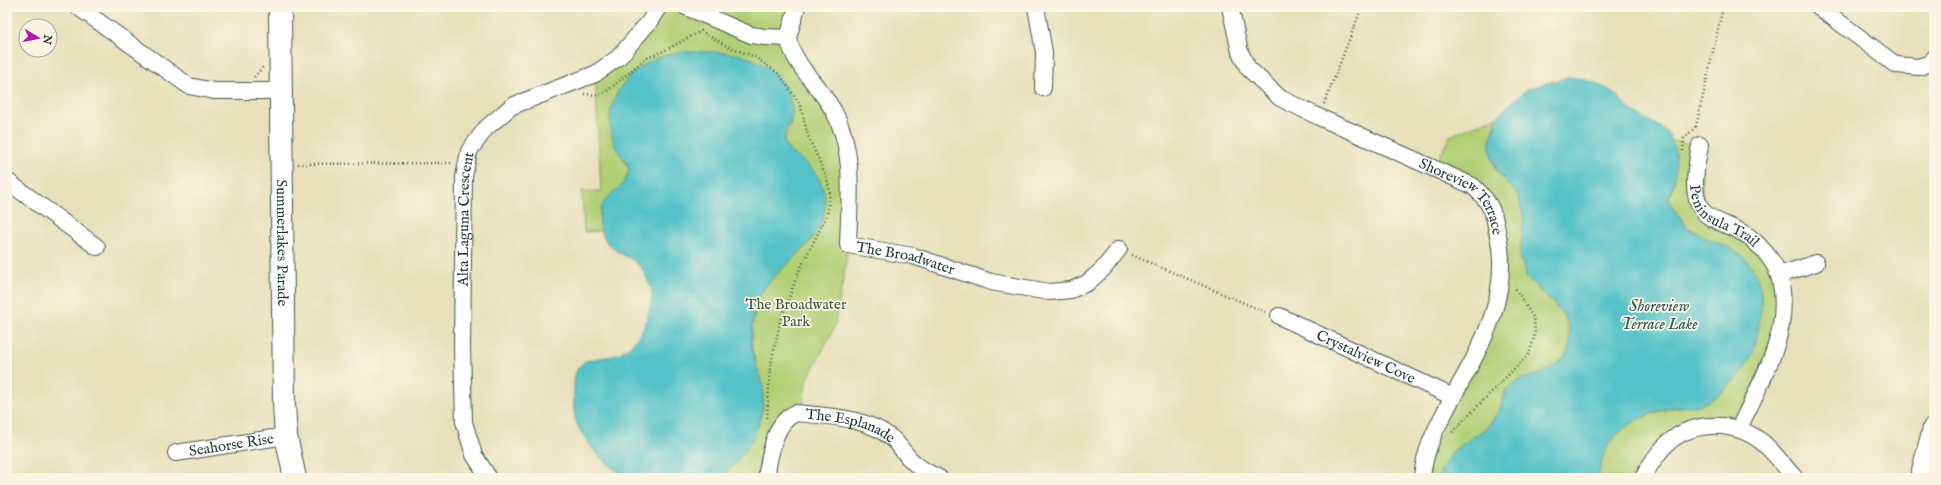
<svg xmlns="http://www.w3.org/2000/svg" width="1941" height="485" font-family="'IM FELL English',serif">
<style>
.green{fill:#b1cf75;stroke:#688654}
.water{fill:#54c2c8;stroke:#3a807e}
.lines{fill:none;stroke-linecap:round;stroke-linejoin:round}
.street-casing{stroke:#3d5548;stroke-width:18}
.secondary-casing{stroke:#3d5548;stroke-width:24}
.path{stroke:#3d5548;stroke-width:2.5;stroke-dasharray:1 3;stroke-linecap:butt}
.street{stroke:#fff;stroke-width:16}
.secondary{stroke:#fff;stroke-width:22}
.labels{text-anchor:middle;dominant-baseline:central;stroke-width:3.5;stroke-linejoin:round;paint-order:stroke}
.street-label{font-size:15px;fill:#1f3d34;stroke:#fcf5e5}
.park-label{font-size:15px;fill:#3c5a41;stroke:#fcf5e5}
.water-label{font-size:16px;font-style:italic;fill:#2c5e59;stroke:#fcf5e5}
</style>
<rect width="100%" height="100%" fill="#fcf5e5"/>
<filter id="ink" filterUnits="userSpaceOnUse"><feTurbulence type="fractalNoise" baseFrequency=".025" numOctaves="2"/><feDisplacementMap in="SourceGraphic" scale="8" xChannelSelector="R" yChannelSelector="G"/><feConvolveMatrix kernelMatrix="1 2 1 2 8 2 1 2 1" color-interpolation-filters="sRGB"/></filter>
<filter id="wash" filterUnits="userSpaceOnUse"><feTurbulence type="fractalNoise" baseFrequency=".012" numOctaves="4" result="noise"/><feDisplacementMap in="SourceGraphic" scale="16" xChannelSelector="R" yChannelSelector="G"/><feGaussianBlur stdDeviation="0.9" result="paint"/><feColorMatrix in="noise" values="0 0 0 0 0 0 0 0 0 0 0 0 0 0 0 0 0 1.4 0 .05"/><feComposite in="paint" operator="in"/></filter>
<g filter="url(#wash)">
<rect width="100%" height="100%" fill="#e7e0ba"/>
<g class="green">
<path d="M671,7h126l-9,31 57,101 3,106 -3,23 -11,60 -28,54 -4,31 -13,2 -23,63h-54l21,-12 25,-39 5,-18v-18l-11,-43v-22l4,-21 7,-17 44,-43 -7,-85c-28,-16 -9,-26 -8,-46 0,-7 -3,-15 -5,-22l-172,54 14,22c-2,17 -8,17 -18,28 -6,6 -11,27 -10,35l-17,1 -2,-41h19l-6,-117 68,-64z"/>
<path d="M1498,116c-6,21 -13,40 2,59 6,6 14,14 18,21 10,21 5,51 6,74l3,7 37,38 5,14 1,17 -6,12 -8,7 -14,8 -24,8 -13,10 -5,19 -13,17 -45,41 -2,10h-18l77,-178 -13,-102 -52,-30 16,-32z"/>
<path d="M1671,141l29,4 3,66 63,42 17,55 -44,120 -51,1 -45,49h-45c2,-8 3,-17 6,-24 15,-37 60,-46 94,-49l1,-171 -12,-7 -18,-25c-1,-7 4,-12 5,-19 2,-14 1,-28 -3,-42z"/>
</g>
<g class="water">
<path d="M715,52c8,1 17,1 25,3 26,7 53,29 52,59 -1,10 -11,19 -7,30 3,8 8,11 15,15 22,15 30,36 22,62 -13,36 -57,50 -66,85 -3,13 -6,30 -4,43 3,15 10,29 11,43 2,30 -19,77 -51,86 -6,2 -15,0 -22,0 -20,0 -41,0 -62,0 -20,-10 -47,-38 -53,-60 -2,-9 -1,-19 -1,-28 0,-8 0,-16 5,-23 7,-10 23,-8 34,-11 25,-8 38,-38 39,-63 0,-4 -2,-8 -4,-12 -7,-23 -23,-22 -38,-35 -9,-8 -13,-26 -9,-37 5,-18 24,-16 28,-41 -3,-8 -11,-15 -14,-23 -18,-45 17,-84 60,-92 13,-2 27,-1 40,-1z"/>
<path d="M1568,77c17,1 34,7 48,18 5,5 10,11 15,15 11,9 30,14 38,26 11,18 7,44 -1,62 2,7 7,12 11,18 3,4 6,9 9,12 11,9 26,12 38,18 30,15 39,39 34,70 -2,14 -3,29 -9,41 -11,19 -31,43 -53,48 -8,2 -16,1 -24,2 -26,5 -60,21 -70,47 -3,8 -4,16 -6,24h-158l2,-10 12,-18 34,-23 12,-17 7,-21 11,-8 24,-8 14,-8 8,-7 6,-12 -1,-17 -5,-14 -37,-38 -7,-21 4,-39 -6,-21 -21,-26 -7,-19v-9l8,-26 11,-11 18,-16z"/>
</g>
</g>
<g filter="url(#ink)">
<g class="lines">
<g class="street-casing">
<g id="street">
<path d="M78,7l111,79 25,5h67"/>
<path id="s1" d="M686,7l65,28 14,2 23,1c7,29 30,46 45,72 23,40 16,91 15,135l65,11 78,26 58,10 22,-2 16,-7 16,-14 16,-20"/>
<path d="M1036,7l8,45 -1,36"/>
<path id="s2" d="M1230,7l10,45 8,16 32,30 39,19 154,69c21,20 21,28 26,55 11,63 -23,113 -52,167 -12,22 -23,44 -25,70"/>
<path d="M1819,7l77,58 23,2 11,-4 4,-5"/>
<path d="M788,38l9,-31"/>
<path id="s3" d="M1700,145c-3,20 -11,48 3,66 9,12 38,17 49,28 11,10 23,23 27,37 15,53 -18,106 -40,152"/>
<path d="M7,181l90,66"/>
<path d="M1779,275l37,-12"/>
<path id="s4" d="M1279,316l174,81"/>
<path id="s5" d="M176,453l110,-17"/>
<path id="s6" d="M489,478l-15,-23 -10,-33 -2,-75 2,-170 5,-26 17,-23 26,-22 83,-32 24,-17 30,-35 9,-14"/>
<path id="s7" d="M766,478c4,-21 7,-56 30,-65 32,3 71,4 97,26 6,5 10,13 16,19 8,9 19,15 30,20"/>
<path d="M1643,478c18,-35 39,-55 80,-52 15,2 27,6 39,16 12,10 22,24 33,36"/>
</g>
</g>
<g class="secondary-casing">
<g id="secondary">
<path id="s8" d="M280,7l4,398 2,31 9,42"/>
<path d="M1921,478l13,-50"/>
</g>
</g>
<g class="path">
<path d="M254,77l9,-10"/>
<path d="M584,94l14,1 8,-3 39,-33 19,-8 37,-20 26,15 28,11 24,17 21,30 8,32 18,40 4,16 -3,23 -28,56 -18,47 -11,50 -3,51"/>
<path d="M1324,104l38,-97"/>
<path d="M1696,127l27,-120"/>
<path d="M1683,151l1,-12 12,-13"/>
<path d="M298,164l155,-1"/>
<path d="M1132,255l133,57"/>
<path d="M1452,432l77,-78 6,-20 -1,-15 -20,-33"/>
</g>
<use href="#street" class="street"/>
<use href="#secondary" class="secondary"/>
</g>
</g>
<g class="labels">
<g class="street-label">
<text stroke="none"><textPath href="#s2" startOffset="319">Shoreview Terrace</textPath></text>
<text stroke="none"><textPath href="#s3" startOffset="86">Peninsula Trail</textPath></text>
<text stroke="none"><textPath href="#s6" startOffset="265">Alta Laguna Crescent</textPath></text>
<text stroke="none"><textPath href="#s8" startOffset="236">Summerlakes Parade</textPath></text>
<text stroke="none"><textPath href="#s1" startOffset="390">The Broadwater</textPath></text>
<text stroke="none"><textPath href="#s4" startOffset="96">Crystalview Cove</textPath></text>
<text stroke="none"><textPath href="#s7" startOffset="131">The Esplanade</textPath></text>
<text stroke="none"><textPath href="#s5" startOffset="56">Seahorse Rise</textPath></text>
</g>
<g class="park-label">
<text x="796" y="304">The Broadwater<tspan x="796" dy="17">Park</tspan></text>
</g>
<g class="water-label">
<text x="1659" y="307">Shoreview<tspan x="1659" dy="18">Terrace Lake</tspan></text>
</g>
</g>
<rect width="1941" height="485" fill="none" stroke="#fcf5e5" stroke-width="24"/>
<g transform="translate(38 38) rotate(100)"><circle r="19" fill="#fcf5e5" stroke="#a4ab9e"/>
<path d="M0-3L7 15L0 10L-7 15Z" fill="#b5179e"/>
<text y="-6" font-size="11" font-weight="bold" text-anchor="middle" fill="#1f3d34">N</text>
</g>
</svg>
